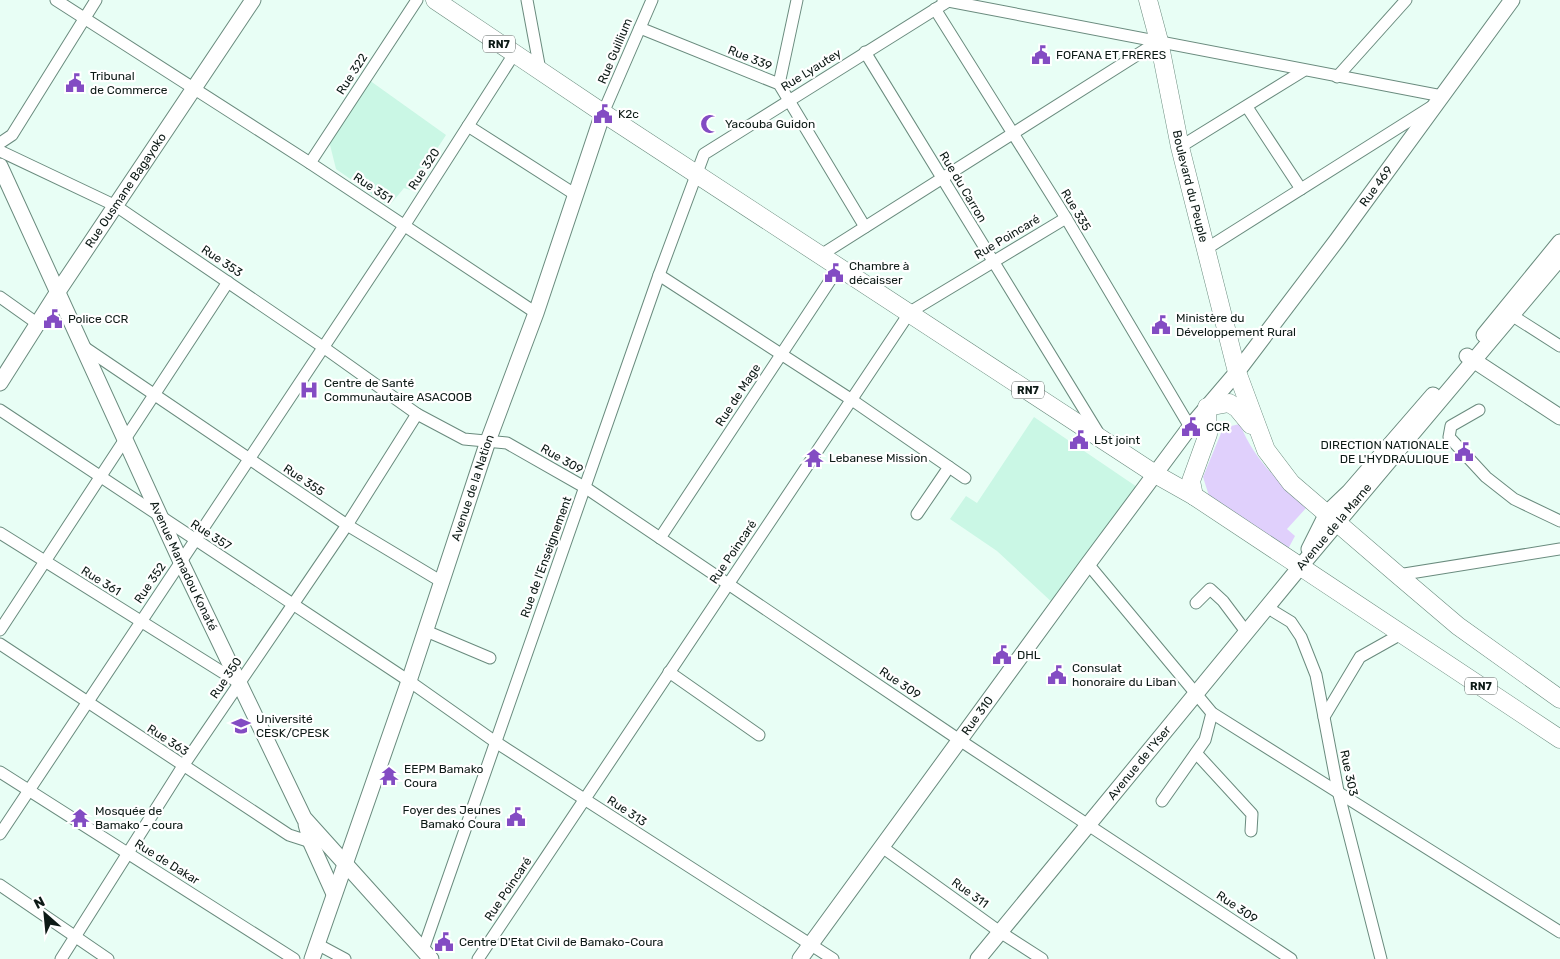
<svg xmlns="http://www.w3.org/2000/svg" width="1560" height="959" font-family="Rubik,sans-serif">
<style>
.built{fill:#caf7e5}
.green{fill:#e0d0fc}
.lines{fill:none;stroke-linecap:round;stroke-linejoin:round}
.street-casing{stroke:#6a8b7e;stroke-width:13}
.secondary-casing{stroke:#6a8b7e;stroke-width:17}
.primary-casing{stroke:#6a8b7e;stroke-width:19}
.street{stroke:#fff;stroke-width:11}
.secondary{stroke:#fff;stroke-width:15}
.primary{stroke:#fff;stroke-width:18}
.labels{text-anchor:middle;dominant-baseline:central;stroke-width:4.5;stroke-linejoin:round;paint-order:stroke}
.shield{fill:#fff;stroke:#565f5c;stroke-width:1}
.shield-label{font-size:11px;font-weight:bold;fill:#0d1a16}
.street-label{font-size:12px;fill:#0d1a16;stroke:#fff}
.poi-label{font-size:12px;fill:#0d1a16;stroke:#fff;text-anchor:start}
</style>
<rect width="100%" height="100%" fill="#e8fef5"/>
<g class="built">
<path d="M369,80l77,55 -36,55 -6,-2 -15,18 -53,-37 -8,-32z"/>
<path d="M1034,417l106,72 -84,117 -59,-55 -47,-32 16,-23 11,7z"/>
</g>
<path class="green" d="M1226,421l5,5 9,-2c14,36 39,58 67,83l-20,22 8,7 -7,13 -78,-50 -7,-22z"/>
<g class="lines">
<g class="street-casing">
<g id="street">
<path d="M56,0l254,163 226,150"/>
<path d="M527,0l13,70"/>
<path d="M943,0l499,96"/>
<path d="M935,9l131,209 124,209"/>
<path d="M640,28l139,56 86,143"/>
<path d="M865,52l234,382"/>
<path d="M1337,77l69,-77"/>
<path d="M779,84l18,-84"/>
<path d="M1247,107l54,82"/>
<path d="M603,113l49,-113"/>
<path d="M468,126l108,69"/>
<path d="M0,143l12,-8 84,-135"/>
<path d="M1180,147l123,-76"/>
<path d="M0,151l116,55 207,141 94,67 47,25 43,4 79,45 375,253 330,218"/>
<path d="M310,163l107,-163"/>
<path d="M1206,249l225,-142"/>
<path d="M821,255l338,-214"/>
<path d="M659,275l193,125 113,78"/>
<path d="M0,297l38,27"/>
<path d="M1505,311l55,35"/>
<path d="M84,347l263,178 95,57"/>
<path d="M0,410l409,271 85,60 339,218"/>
<path d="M1479,410l-28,16 -2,11 37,40 28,22 46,22"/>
<path d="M917,514l32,-47"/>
<path d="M0,533l238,149"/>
<path d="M660,538l179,-271"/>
<path d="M1088,564l124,149 348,219"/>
<path d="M1398,575l162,-26"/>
<path d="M1196,603l14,-14 13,12 24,32"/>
<path d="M1268,608l23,14 10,15 15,38 22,116 43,168"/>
<path d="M0,630l228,-348"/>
<path d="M426,631l64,27"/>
<path d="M0,644l289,191 28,9"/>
<path d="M669,672l90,63"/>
<path d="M1324,717l36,-60 41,-23"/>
<path d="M1196,753l56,61 -1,17"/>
<path d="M0,772l294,187"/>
<path d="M1162,801l43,-61 7,-27"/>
<path d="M0,834l404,-608 110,-172"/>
<path d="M882,847l118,85 42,27"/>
<path d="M0,885l108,74"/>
<path d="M317,944l28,15"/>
<path d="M423,950l236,-675 45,-121 246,-154"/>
<path d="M61,959l122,-193 164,-241 70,-111"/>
<path d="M478,959l432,-647 156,-94"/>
</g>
</g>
<g class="secondary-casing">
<g id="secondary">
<path id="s1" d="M0,166l181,396 123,256 127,141"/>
<path d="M1484,335l76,-93"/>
<path d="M1467,356l93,61"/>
<path id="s2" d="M0,383l57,-90 196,-293"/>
<path d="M1309,549l18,-36 22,-21 84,-97"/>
<path d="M306,824l5,19 23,51"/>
<path id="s3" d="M312,959l97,-278 79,-240 48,-128 67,-200"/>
<path id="s4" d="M800,959l288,-395 102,-137 47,-55 100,-132 175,-240"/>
<path id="s5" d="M978,959l322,-392 260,-309"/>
</g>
</g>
<g class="primary-casing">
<g id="primary">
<path d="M435,0l168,113 552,361 39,22 366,243"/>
<path id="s6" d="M1148,0l11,41 21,106 57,225 29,78 25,33 107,92 60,51 102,73"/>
<path d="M1194,496l-3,-15 17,-47 -1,-27 22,-4 8,5 14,17"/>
</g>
</g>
<use href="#street" class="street"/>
<use href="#secondary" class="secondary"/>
<use href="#primary" class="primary"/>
</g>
<defs>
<g id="civic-bare" transform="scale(1.5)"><path d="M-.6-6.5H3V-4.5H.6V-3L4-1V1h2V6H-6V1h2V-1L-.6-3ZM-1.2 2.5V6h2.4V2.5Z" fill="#834cc3" stroke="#fff" stroke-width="2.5" paint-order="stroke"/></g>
<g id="mosque-bare" transform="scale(1.5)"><path d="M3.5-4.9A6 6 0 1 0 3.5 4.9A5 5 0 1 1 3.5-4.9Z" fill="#834cc3" stroke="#fff" stroke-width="2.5" paint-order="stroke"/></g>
<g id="hospital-bare" transform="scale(1.5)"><path d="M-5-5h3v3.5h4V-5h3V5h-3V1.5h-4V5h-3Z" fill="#834cc3" stroke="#fff" stroke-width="2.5" paint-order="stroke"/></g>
<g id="temple-bare" transform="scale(1.5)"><path d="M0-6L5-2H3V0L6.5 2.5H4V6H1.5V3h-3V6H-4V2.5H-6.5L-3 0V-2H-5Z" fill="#834cc3" stroke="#fff" stroke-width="2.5" paint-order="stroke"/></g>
<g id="university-bare" transform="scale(1.5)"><path d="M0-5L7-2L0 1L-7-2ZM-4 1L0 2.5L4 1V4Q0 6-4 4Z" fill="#834cc3" stroke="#fff" stroke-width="2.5" paint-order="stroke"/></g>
</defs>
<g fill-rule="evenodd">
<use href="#civic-bare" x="1041" y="55"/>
<use href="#civic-bare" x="75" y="83"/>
<use href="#civic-bare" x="603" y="114"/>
<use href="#mosque-bare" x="710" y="124"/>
<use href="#civic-bare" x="834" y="273"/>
<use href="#civic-bare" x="53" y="319"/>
<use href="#civic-bare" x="1161" y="325"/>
<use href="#hospital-bare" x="309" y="390"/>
<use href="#civic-bare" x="1191" y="427"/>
<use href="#civic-bare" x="1079" y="440"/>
<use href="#civic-bare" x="1464" y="452"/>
<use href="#temple-bare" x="814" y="458"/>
<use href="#civic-bare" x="1002" y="655"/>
<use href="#civic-bare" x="1057" y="675"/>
<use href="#university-bare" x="241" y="726"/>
<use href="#temple-bare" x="389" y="776"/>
<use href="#civic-bare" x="516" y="817"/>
<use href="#temple-bare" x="80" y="818"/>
<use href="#civic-bare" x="444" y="942"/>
</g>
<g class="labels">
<g class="shield">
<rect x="483" y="35.5" width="32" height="17" rx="4"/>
<rect x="1012" y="381.5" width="32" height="17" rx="4"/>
<rect x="1465" y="677.5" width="32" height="17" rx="4"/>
</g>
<g class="shield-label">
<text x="499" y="44">RN7</text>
<text x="1028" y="390">RN7</text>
<text x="1481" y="686">RN7</text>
</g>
<g class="street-label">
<text transform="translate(615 51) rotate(-67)">Rue Guillium</text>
<text transform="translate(750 58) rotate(22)">Rue 339</text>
<text transform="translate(811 70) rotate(-32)">Rue Lyautey</text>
<text transform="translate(352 74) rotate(-57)">Rue 322</text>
<text transform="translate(424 169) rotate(-57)">Rue 320</text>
<text stroke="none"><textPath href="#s6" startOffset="191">Boulevard du Peuple</textPath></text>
<text transform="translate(963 187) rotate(59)">Rue du Carron</text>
<text stroke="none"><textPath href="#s4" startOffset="964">Rue 469</textPath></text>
<text transform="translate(373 188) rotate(34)">Rue 351</text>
<text stroke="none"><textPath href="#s2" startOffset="230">Rue Ousmane Bagayoko</textPath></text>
<text transform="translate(1076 210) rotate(59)">Rue 335</text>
<text transform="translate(1007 237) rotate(-31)">Rue Poincaré</text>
<text transform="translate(222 261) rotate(34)">Rue 353</text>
<text transform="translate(738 395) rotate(-57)">Rue de Mage</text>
<text transform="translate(562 459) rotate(30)">Rue 309</text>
<text transform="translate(304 480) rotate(34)">Rue 355</text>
<text stroke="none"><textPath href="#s3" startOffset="498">Avenue de la Nation</textPath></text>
<text stroke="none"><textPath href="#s5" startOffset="560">Avenue de la Marne</textPath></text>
<text transform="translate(211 535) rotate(33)">Rue 357</text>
<text transform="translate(733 552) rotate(-56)">Rue Poincaré</text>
<text transform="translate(546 557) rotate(-70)">Rue de l'Enseignement</text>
<text stroke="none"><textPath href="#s1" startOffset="440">Avenue Mamadou Konaté</textPath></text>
<text transform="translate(101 581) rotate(32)">Rue 361</text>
<text transform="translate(150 583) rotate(-56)">Rue 352</text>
<text transform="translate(226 678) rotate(-56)">Rue 350</text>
<text transform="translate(900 683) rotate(34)">Rue 309</text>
<text stroke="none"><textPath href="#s4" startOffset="301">Rue 310</textPath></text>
<text transform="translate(168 740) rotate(33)">Rue 363</text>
<text stroke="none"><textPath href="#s5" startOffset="254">Avenue de l'Yser</textPath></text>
<text transform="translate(1349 773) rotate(78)">Rue 303</text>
<text transform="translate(627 811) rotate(33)">Rue 313</text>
<text transform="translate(167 862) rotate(32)">Rue de Dakar</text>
<text transform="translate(508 889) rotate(-56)">Rue Poincaré</text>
<text transform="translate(970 893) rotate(36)">Rue 311</text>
<text transform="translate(1237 907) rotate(34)">Rue 309</text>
</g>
<g class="poi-label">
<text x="1056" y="55">FOFANA ET FRERES</text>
<text x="90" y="76">Tribunal<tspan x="90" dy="14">de Commerce</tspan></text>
<text x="618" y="114">K2c</text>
<text x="725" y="124">Yacouba Guidon</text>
<text x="849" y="266">Chambre à<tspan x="849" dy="14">décaisser</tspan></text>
<text x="1176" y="318">Ministère du<tspan x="1176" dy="14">Développement Rural</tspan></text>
<text x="68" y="319">Police CCR</text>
<text x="324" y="383">Centre de Santé<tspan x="324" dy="14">Communautaire ASACOOB</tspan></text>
<text x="1206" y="427">CCR</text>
<text x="1094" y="440">L5t joint</text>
<text x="1449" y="445" text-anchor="end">DIRECTION NATIONALE<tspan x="1449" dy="14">DE L'HYDRAULIQUE</tspan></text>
<text x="829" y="458">Lebanese Mission</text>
<text x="1017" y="655">DHL</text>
<text x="1072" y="668">Consulat<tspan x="1072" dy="14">honoraire du Liban</tspan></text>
<text x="256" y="719">Université<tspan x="256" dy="14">CESK/CPESK</tspan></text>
<text x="404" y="769">EEPM Bamako<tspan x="404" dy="14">Coura</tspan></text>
<text x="501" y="810" text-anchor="end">Foyer des Jeunes<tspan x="501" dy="14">Bamako Coura</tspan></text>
<text x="95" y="811">Mosquée de<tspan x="95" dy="14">Bamako - coura</tspan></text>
<text x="459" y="942">Centre D'Etat Civil de Bamako-Coura</text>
</g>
</g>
<g transform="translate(45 914) rotate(333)" stroke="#ffffff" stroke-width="4" paint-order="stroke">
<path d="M0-4L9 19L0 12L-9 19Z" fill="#0d1a16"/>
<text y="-8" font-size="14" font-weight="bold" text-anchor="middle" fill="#0d1a16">N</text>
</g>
</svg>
